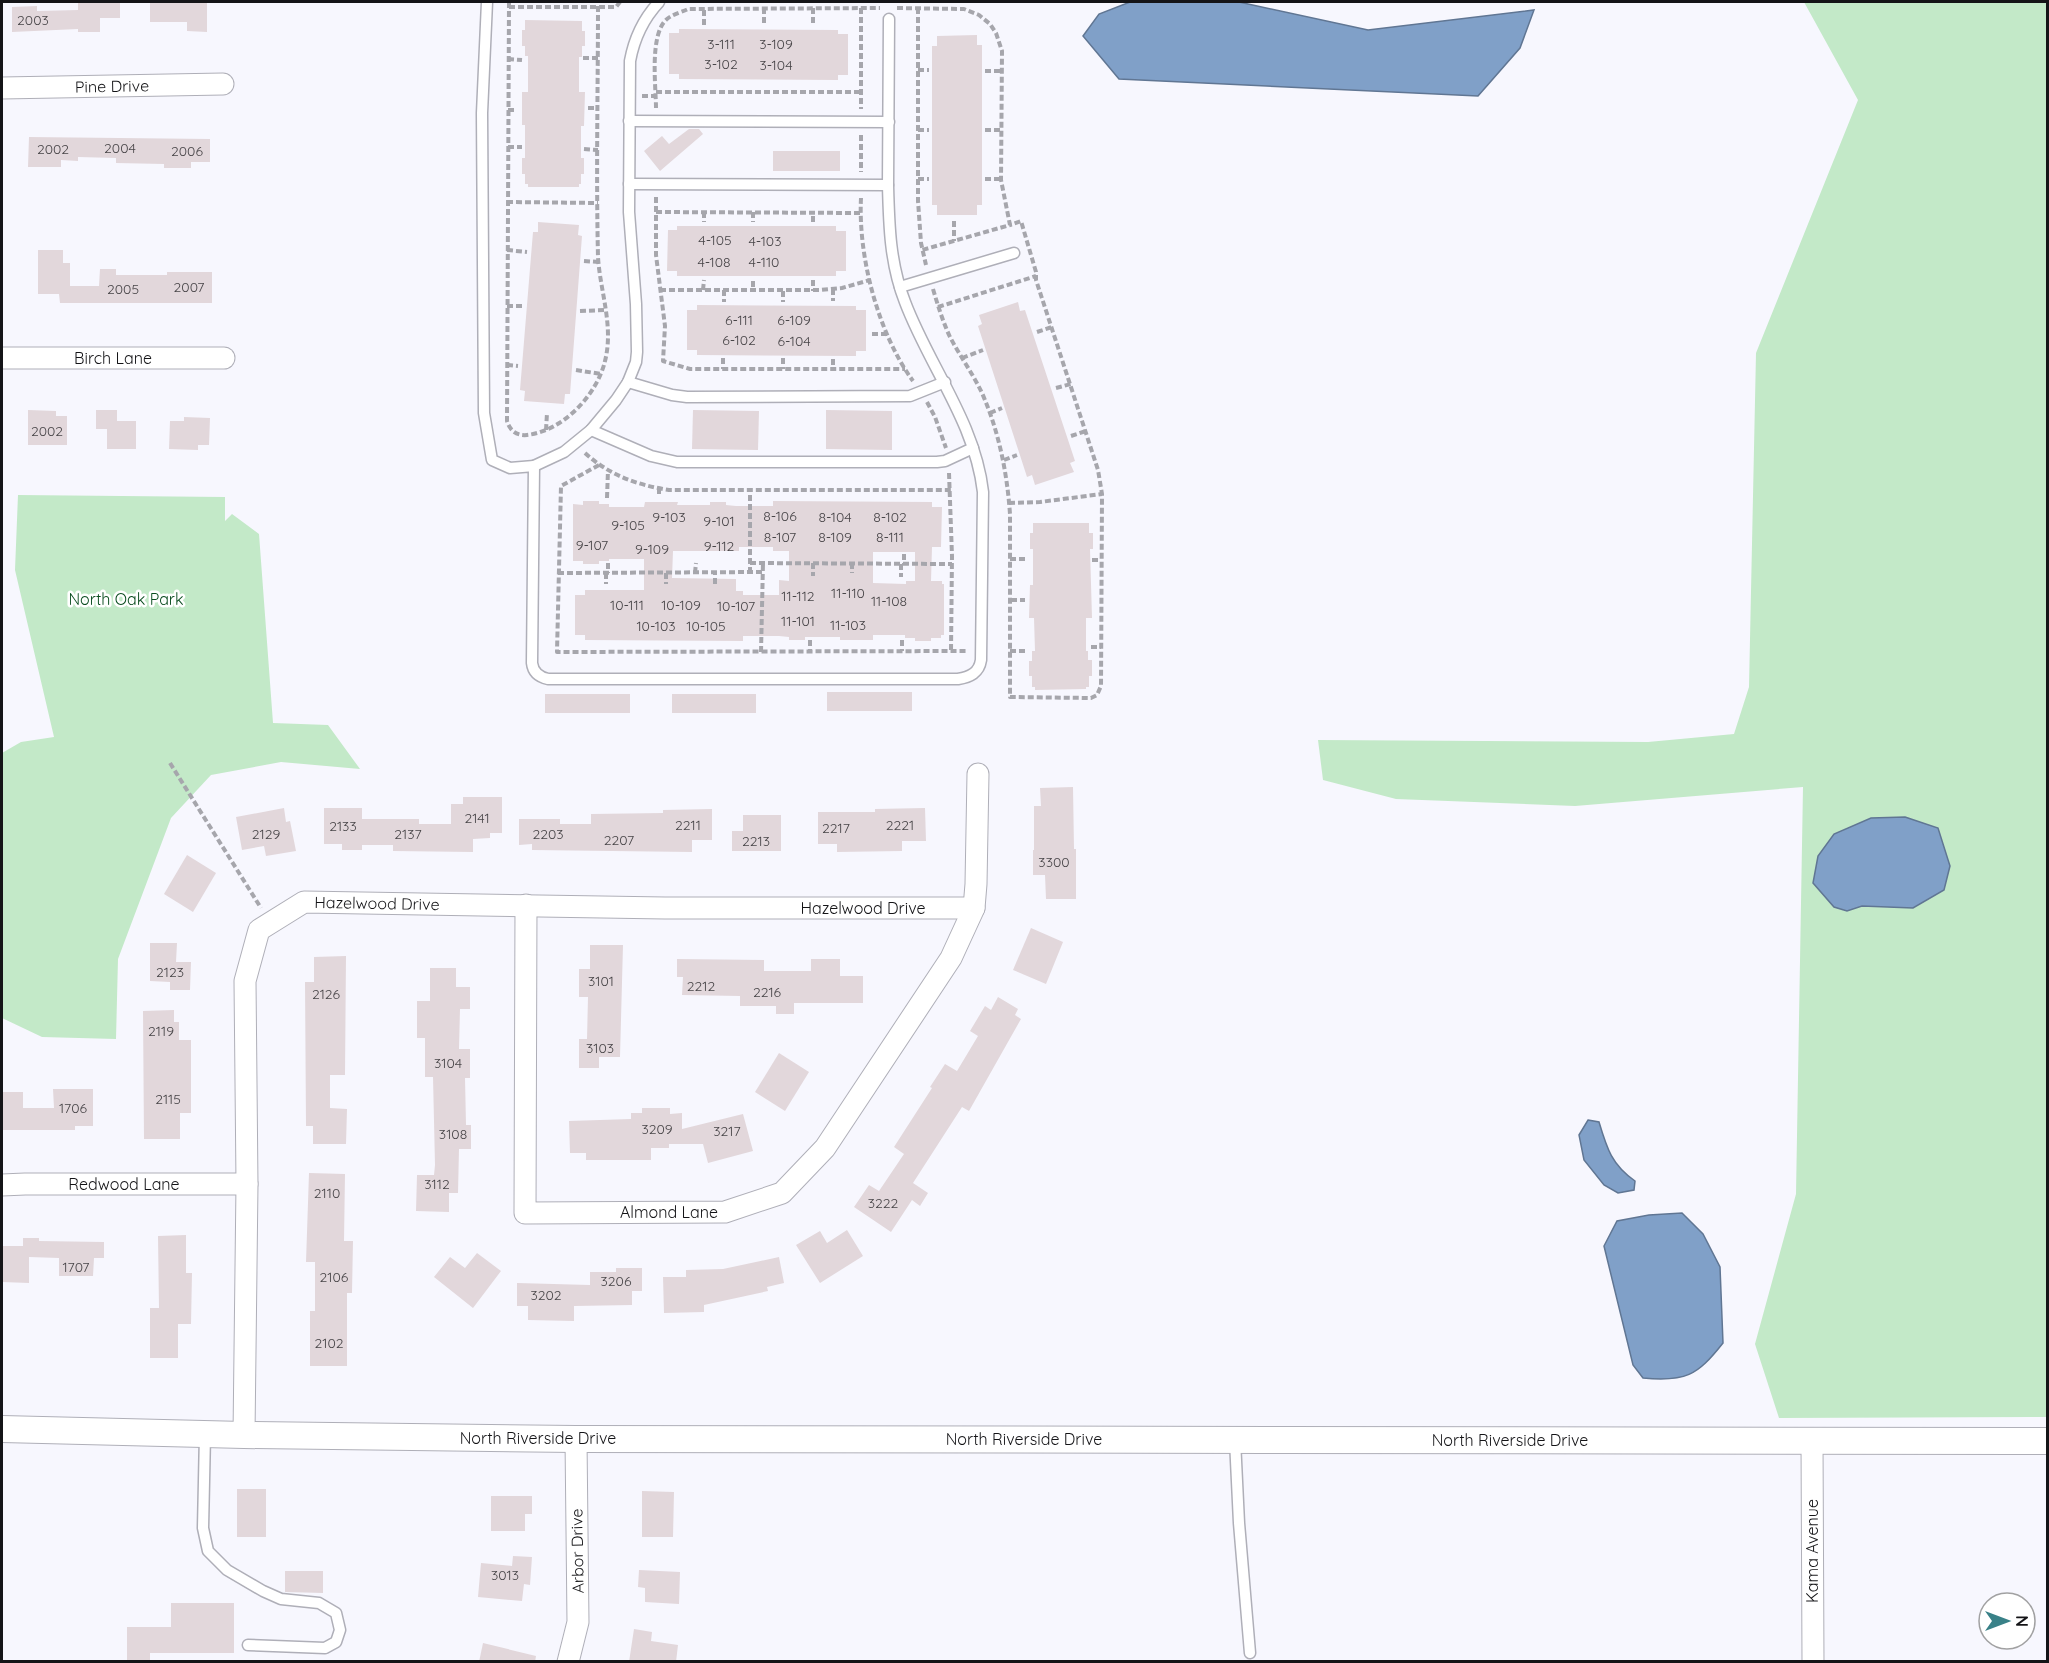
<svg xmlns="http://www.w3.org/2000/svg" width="2049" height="1663" font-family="Quicksand,sans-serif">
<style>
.green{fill:#c3e9c8}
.water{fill:#80a0c8;stroke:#607693;stroke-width:1.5}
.building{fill:#e2d7db;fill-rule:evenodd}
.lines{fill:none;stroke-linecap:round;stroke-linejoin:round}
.service-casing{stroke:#afafb8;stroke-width:13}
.minor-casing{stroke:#afafb8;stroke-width:23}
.tertiary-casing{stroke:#afafb8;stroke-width:28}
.path{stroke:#a6a6ac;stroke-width:4;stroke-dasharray:6 3;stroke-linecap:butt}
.service{stroke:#fff;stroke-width:10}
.minor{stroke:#fff;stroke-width:21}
.tertiary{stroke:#fff;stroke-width:26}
.labels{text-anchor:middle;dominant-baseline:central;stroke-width:5;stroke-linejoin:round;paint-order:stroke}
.number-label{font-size:14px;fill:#484548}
.street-label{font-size:16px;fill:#141417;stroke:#fff}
.park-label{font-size:16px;fill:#094c1e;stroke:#fff}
</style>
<rect width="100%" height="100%" fill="#f7f7fe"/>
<g class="green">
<path d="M1804,2h243v1415l-268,1 -24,-74 41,-150 7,-407 -228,19 -179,-7 -73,-19 -5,-40 330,2 86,-8 15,-47 7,-334 102,-253z"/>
<path d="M18,495l207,2v24l7,-7 27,20 14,189 55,2 32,44 -79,-7 -70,13 -40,43 -53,141 -2,80 -74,-2 -40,-19v-265l19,-11 33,-5 -39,-167z"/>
</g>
<g class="water">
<path d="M1130,2h109l129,28 166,-20 -14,38 -42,48 -359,-17 -36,-43 16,-22z"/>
<path d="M1905,817l33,11 12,38 -6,24 -31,18 -51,-2 -15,5 -13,-4 -21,-24 5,-27 16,-22 37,-16z"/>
<path d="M1588,1120l11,2c8,27 13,43 36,59l-1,9 -16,3 -14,-8 -20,-25 -5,-25z"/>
<path d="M1682,1213l21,21 17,33 3,76c-26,33 -38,39 -80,35l-10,-13 -29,-119 13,-25 32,-6z"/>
</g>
<g class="building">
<path d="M78,2h42v16h-20v14h-22v-3l-66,3v-25l25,-1v5l41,-1z"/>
<path d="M150,2h57v30l-20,-1v-9h-37z"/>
<path d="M525,20l57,1v10h3v15h-3v11h-3v35h6l-1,34h-3v32h3v16h-3v10h-2v3h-51v-3h-3v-10h-3v-16h3v-33h-3v-33h6v-36h-3v-10h-3v-16h3z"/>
<path d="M679,29l159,1v4h10v41h-10v5l-159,-1v-5h-10v-41h10z"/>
<path d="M977,35v10h5v160h-5v10h-40v-10h-5v-159h5v-10z"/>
<path d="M689,129h10l4,5 -43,37 -16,-20 18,-15 7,8z"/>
<path d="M29,137l181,2v23h-19v6h-27v-4l-48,-1v-5l-38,-1v4l-17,-1v7h-33z"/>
<rect x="773" y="151" width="67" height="20"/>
<path d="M538,222l41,3 -1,10 4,1 -12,158h-5l-1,10 -40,-3 1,-10 -5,-1 13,-158h5z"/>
<path d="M677,226h159v5h10v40h-10v5h-159v-5h-10l1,-41h9z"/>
<path d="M38,250h25v13h7v23h29l1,-17h16v6h51v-3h45v31h-152l-1,-9h-21z"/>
<path d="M1018,302l2,9 5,-1 50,151 -5,2 4,9 -39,13 -3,-10 -5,2 -49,-151 4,-2 -3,-9z"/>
<path d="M697,305l159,1v4h10v41h-10v5l-159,-1v-5h-10v-40h10z"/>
<path d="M28,410l28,1v5h11v29h-39z"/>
<path d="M96,410h21v11h19v28h-29v-20h-11z"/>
<path d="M693,410l66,1 -1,39 -66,-1z"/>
<path d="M826,410l66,1v39l-66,-1z"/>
<path d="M184,417l26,1 -1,27h-11v5l-29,-1 1,-28h14z"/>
<path d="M583,501h16v3h10v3h35l1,-5h33l-1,3h33v-3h16v3l10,1h37v-5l159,1v5h10l-1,40h-9l-1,34h11v3h2v51h-3v3h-10v3h-16v-3h-10v-3h-32v5h-33v-3h-35v3h-16v-3l-10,-1h-36v5l-158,-1v-5h-10v-40h10v-5h59v-31h-35v2h-10v3h-16v-3h-10v-57l10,1zM739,547h34v4h16v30l-10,-1v15h-36v-4h-7v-12l-64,-1 1,-27h66zM873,552h42v29h-9v3l-33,-1z"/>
<path d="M1033,523h56v10h4v16h-3l2,69h-6v33h2v9h4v16h-3v11h-3v2l-51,1v-3h-3v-11h-3v-15h3v-10h3l-1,-33h-5l1,-33h3v-36h-3v-16h3z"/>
<rect x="827" y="692" width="85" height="19"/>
<rect x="545" y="694" width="85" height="19"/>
<rect x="672" y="694" width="84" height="19"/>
<path d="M1073,787l1,62h2v50h-30l-1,-24h-12v-25h1v-44h7l-1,-18z"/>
<path d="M463,797h39v36h-12v5l-17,1v13l-80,-1v-6h-31v5h-20v-6h-18v-36h38v11h57v5h32v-20h12z"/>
<path d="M284,808l2,14 4,-1 6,30 -30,5 -2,-10 -22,4 -6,-33z"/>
<path d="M925,808l1,33h-24v10l-65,1v-8h-19v-32h57v-3z"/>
<path d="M712,809v31h-20v12l-160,-2v-6l-13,1v-26h41v5h31v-10l72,-1v-3z"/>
<path d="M743,815h38v36h-49v-20h11z"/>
<path d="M187,855l29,18 -23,39 -29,-18z"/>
<path d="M1031,928l32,14 -17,42 -33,-14z"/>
<path d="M150,943h27l-1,19h15l-1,28h-20v-8l-20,-1z"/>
<path d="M590,945h33l-3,112h-21v11h-20v-29h8l1,-42h-9v-28h11z"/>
<path d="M346,956l-1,119h-15v33l17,1 -1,35h-33v-18h-7l-1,-144h9v-25z"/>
<path d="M677,959l87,1v11h47v-12h29v17h23v27h-69v11h-18v-8h-36v-10l-58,-1 1,-18h-6z"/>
<path d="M430,968h26v19h14v22h-10l-1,40h11v29h-5l1,47h5v24h-12l-1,44h-9v19l-33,-1 1,-36h17l1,-10 -2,-88h-8v-39h-8v-37h13z"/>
<path d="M998,997l20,12 -3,6 6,4 -52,92 -7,-4 -49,76 15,10 -8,13 -8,-6 -21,32 -37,-25 15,-22 10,6 25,-37 -10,-7 38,-59 -2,-1 15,-23 12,7 21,-35 -8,-5 15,-25 6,4z"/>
<path d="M174,1010v12h5v18h12v73h-11v26h-36l-1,-128z"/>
<path d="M779,1053l30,19 -24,39 -30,-19z"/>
<path d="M53,1089h40v37h-18v4h-73v-38h21v16h31z"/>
<path d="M642,1108h28v6l12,-1v16l61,-15 10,37 -45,12 -5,-19h-34v4h-18v12h-65v-7h-16l-1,-32 62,-2v-6h11z"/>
<path d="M309,1173l36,1 -1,67h9l-1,52h-5v73h-37v-55h5v-49h-9z"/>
<path d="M847,1230l16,26 -43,27 -24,-38 24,-14 7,12z"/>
<path d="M186,1235v38h6l-1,51h-13v34h-28v-50h9l-1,-72z"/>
<path d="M23,1238h16v3l65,1v16h-10l-1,18h-34v-18l-30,-1v26l-27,-1v-36h21z"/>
<path d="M477,1253l24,18 -28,37 -39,-31 16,-20 15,11z"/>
<path d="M779,1257l5,26 -17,4 1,4 -64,14v7l-40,1 -1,-36h23v-7l37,-1z"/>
<path d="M616,1268h26v23h-10v14l-58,1v15l-46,-1v-14h-11v-23l73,2v-13h26z"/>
<rect x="237" y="1489" width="29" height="48"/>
<path d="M642,1491l32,1 -1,45h-31z"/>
<path d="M491,1496h41v18h-7v17h-34z"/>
<path d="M513,1556l19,1 -2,28 -6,-1 -2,17 -44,-4 3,-34 31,3z"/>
<path d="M639,1570l41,2 -1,32 -34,-2v-14l-7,-1z"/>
<path d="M285,1571h38v22l-38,-1z"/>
<path d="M171,1603h63v50h-84v9h-23v-35h44z"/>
<path d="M634,1629l18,3 -1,9 27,4 -2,17h-47z"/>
<path d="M483,1643l53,13 -1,6h-56z"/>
</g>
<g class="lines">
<g class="service-casing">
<g id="service">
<path d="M487,2l-5,111 2,300 8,47 18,8 24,-2 -2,197c1,9 7,14 16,16h410c12,-2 21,-6 23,-19l2,-168c-8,-70 -54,-126 -78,-190 -15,-38 -16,-76 -17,-117l-259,-1"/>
<path d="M629,121l260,1"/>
<path d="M888,185l1,-166"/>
<path d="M900,287l114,-34"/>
<path d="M628,382l44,13 15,2 223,-1 35,-14"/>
<path d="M591,430l60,26 26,6h260l8,-1 28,-13"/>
<path d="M534,466l30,-14 27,-22 25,-30 12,-18 8,-20 1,-10 -1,-48 -7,-92 1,-151c4,-22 14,-43 29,-59"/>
<path d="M205,1434l-2,94 5,23 19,19 36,21 18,8 38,4 17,10 4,17 -4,12 -11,6 -77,-3"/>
<path d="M1235,1440l4,83 11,130"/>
</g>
</g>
<g class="minor-casing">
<g id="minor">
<path d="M2,88l221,-4"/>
<path d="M2,358h222"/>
<path d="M526,905l-1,308 200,-1 57,-19 43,-45 126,-190 23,-50 2,-24 2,-110"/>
<path d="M2,1185l23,-1h222"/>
<path d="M244,1435l3,-251 -2,-203 14,-51 45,-28 361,6h309"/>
<path d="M1812,1440l1,222"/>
<path d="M568,1662l10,-40 -2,-183"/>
</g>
</g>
<g class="tertiary-casing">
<path id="tertiary" d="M2,1429l242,6 332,4 1472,2"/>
</g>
<g class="path">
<path d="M509,2l-2,419c3,10 10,15 20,14 36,-4 70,-40 78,-74 9,-35 -5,-70 -7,-104 -2,-85 0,-171 0,-255"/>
<path d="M509,7h107l4,-5"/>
<path d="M764,8v16"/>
<path d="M813,8v17"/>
<path d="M861,8v101"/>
<path d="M897,8l67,1 15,6 11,9 6,9 6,18 -1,129 9,45 -88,25"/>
<path d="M918,8v193l3,42 5,22"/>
<path d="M704,25v-17"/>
<path d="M583,58h15"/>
<path d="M508,59l14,1"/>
<path d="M918,70h11"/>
<path d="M985,71h17"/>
<path d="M656,92h204"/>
<path d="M642,96h14"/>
<path d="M588,108h10"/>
<path d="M656,108c0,-21 -7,-74 11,-89 6,-5 15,-7 21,-10l192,-1"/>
<path d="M508,110h9"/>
<path d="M918,130h11"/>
<path d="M985,130h16"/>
<path d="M861,135v37"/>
<path d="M508,147h14"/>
<path d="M584,149l14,1"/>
<path d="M918,179h11"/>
<path d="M985,179h16"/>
<path d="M656,197v58l9,71 -2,35 27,8h215"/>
<path d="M861,198c-3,59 17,135 52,183"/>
<path d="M507,202l91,1"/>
<path d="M656,212l204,1"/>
<path d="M704,212v10"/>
<path d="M753,212v10"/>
<path d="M954,221v20"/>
<path d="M813,222v-9"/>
<path d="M507,250l20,2"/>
<path d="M584,261l15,1"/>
<path d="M813,280v11"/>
<path d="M753,281v9"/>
<path d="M833,289v12"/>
<path d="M933,289c5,17 10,33 17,48 10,19 23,37 32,56 17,39 25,79 28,121v183l81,1 6,-3 4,-9 1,-192 -4,-24 -62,-190v-8l-15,-51 -11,4"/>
<path d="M660,290h160l22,-2 28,-8"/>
<path d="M703,290l1,-10"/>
<path d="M724,290v12"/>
<path d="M783,291v11"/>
<path d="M507,306h16"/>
<path d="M938,307l98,-31"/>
<path d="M580,311l25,-1"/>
<path d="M1037,332l15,-5"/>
<path d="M872,334h16"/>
<path d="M723,358v11"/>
<path d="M783,358v11"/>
<path d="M962,358l21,-8"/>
<path d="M833,359v10"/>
<path d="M507,365l11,1"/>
<path d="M576,370l25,4"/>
<path d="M1056,388l15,-4"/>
<path d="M927,402l8,15 11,31"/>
<path d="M990,413l12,-5"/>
<path d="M546,430l1,-17"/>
<path d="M1071,436l15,-5"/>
<path d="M585,453c24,22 52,32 84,37h282"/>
<path d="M1004,460l13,-5"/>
<path d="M599,465l-38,21 -4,166 411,-1"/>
<path d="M949,473l3,83 -1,95"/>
<path d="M659,488v9"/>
<path d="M607,498l1,-28"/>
<path d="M1009,503l31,-1 62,-8"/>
<path d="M904,554v10"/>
<path d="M1010,559h16"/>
<path d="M1092,560h9"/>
<path d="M608,563v10"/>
<path d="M750,563l202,1"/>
<path d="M813,563v13"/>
<path d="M852,563v10"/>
<path d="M901,564v13"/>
<path d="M558,573l204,-1"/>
<path d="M606,573v11"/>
<path d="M666,573v11"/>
<path d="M695,573l1,-10"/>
<path d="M750,573v-82"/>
<path d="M715,584v-11"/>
<path d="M1011,600h14"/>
<path d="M810,640v11"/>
<path d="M902,640v11"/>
<path d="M1091,647h10"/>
<path d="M1010,651h17"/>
<path d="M761,652l2,-89"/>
<path d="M170,763l91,145"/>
</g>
<use href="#service" class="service"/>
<use href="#minor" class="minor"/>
<use href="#tertiary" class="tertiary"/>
</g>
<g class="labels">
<g class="number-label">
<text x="33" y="20">2003</text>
<text x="721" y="44">3-111</text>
<text x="776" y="44">3-109</text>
<text x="721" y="64">3-102</text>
<text x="776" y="65">3-104</text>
<text x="120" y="148">2004</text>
<text x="53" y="149">2002</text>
<text x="187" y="151">2006</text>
<text x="715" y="240">4-105</text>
<text x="765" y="241">4-103</text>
<text x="714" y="262">4-108</text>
<text x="764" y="262">4-110</text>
<text x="189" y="287">2007</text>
<text x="123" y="289">2005</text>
<text x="739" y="320">6-111</text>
<text x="794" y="320">6-109</text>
<text x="739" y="340">6-102</text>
<text x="794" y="341">6-104</text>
<text x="47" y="431">2002</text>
<text x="780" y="516">8-106</text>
<text x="669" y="517">9-103</text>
<text x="835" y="517">8-104</text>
<text x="890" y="517">8-102</text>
<text x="719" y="521">9-101</text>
<text x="628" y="525">9-105</text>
<text x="780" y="537">8-107</text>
<text x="835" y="537">8-109</text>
<text x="890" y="537">8-111</text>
<text x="592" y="545">9-107</text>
<text x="719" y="546">9-112</text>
<text x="652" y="549">9-109</text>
<text x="848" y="593">11-110</text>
<text x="798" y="596">11-112</text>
<text x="889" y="601">11-108</text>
<text x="627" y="605">10-111</text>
<text x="681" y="605">10-109</text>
<text x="736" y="606">10-107</text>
<text x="798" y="621">11-101</text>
<text x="848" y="625">11-103</text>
<text x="656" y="626">10-103</text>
<text x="706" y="626">10-105</text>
<text x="477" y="818">2141</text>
<text x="688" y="825">2211</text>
<text x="900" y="825">2221</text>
<text x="343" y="826">2133</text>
<text x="836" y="828">2217</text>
<text x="266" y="834">2129</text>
<text x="408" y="834">2137</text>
<text x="548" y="834">2203</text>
<text x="619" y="840">2207</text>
<text x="756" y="841">2213</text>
<text x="1054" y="862">3300</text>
<text x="170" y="972">2123</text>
<text x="601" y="981">3101</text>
<text x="701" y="986">2212</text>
<text x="767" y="992">2216</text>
<text x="326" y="994">2126</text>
<text x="161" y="1031">2119</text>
<text x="600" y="1048">3103</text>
<text x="448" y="1063">3104</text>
<text x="168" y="1099">2115</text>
<text x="73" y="1108">1706</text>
<text x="657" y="1129">3209</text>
<text x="727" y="1131">3217</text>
<text x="453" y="1134">3108</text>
<text x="437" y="1184">3112</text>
<text x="327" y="1193">2110</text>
<text x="883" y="1203">3222</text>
<text x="76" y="1267">1707</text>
<text x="334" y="1277">2106</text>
<text x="616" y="1281">3206</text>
<text x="546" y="1295">3202</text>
<text x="329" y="1343">2102</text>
<text x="505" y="1575">3013</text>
</g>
<g class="street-label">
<text transform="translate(112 86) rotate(-1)">Pine Drive</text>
<text x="113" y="358">Birch Lane</text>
<text transform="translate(377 903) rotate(1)">Hazelwood Drive</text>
<text x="863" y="908">Hazelwood Drive</text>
<text x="124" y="1184">Redwood Lane</text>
<text x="669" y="1212">Almond Lane</text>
<text x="538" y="1438">North Riverside Drive</text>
<text x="1024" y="1439">North Riverside Drive</text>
<text x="1510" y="1440">North Riverside Drive</text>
<text transform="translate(577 1551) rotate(-91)">Arbor Drive</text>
<text transform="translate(1812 1551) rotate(-90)">Kama Avenue</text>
</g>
<g class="park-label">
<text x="126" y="599">North Oak Park</text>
</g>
</g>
<rect width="2049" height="1663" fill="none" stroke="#141417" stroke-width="6"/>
<g transform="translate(2007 1621) rotate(90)"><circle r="28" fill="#ffffff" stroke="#a1a1a2" stroke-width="1.5"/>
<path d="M0-4.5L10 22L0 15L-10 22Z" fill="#398188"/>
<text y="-9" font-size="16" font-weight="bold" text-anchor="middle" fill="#141417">N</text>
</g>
</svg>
